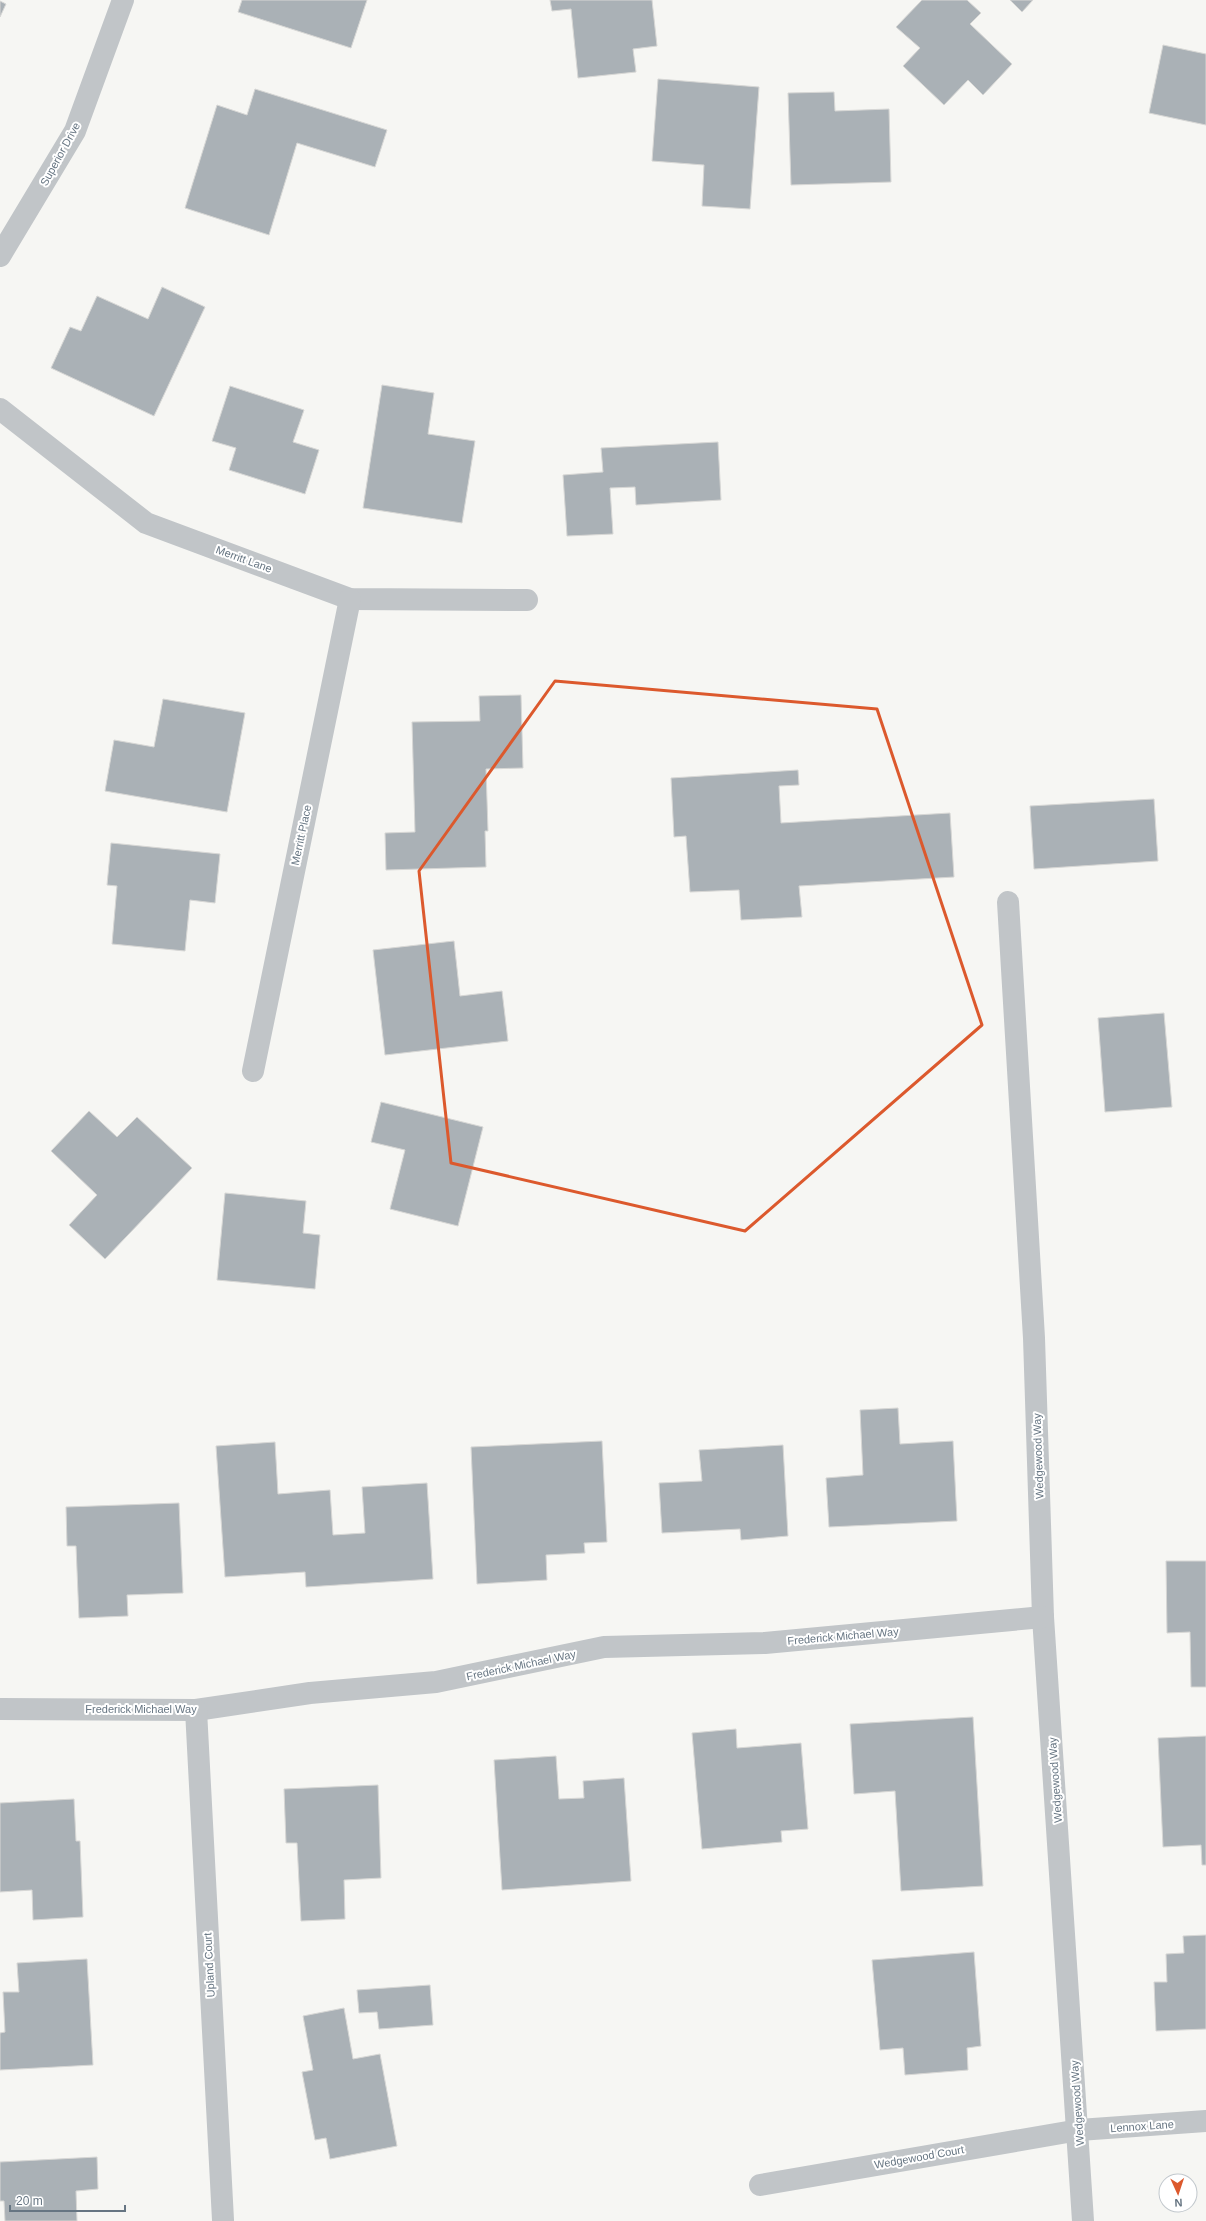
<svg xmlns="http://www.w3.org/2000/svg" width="1206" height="2221" font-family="Arial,sans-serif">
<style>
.building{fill:#aab1b6;stroke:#d7d7d5}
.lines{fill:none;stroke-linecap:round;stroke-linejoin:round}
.minor{stroke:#c1c5c8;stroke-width:22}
.marked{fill:none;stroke:#dc592d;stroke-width:3;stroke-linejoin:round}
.labels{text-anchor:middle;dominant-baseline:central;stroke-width:4;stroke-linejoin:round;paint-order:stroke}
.street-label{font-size:11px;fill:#667582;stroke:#fff}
</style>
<rect width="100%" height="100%" fill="#f6f6f3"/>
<g class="building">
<path d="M242,0h125l-16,48 -113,-36z"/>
<path d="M550,0h102l5,46 -24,3 3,23 -58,6 -7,-69 -19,2z"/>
<path d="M922,0h45l14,13 -11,11 42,40 -29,31 -15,-15 -24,25 -41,-39 17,-18 -24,-21z"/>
<path d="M1010,0h23l-11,12z"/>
<path d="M0,1l6,3 -6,13z"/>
<path d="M1163,45l43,9v71l-57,-12z"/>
<path d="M658,79l101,8 -9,122 -48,-3 2,-41 -52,-4z"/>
<path d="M255,89l132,41 -12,37 -78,-24 -28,92 -84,-27 32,-103 30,10z"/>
<path d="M834,92l1,19 54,-2 2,73 -100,3 -3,-92z"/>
<path d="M162,287l43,20 -51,109 -103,-48 19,-41 11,4 16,-35 51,23z"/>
<path d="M382,385l52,8 -6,41 47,7 -13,82 -99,-15z"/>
<path d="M230,386l74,24 -11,32 26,8 -14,44 -76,-24 7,-22 -24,-7z"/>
<path d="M718,442l3,58 -85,5 -1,-18 -25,1 3,46 -46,2 -4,-61 40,-3 -2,-24z"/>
<path d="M521,695l2,73 -37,1 2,62h-3l1,36 -100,3 -1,-37 30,-1 -3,-110 68,-1 -1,-25z"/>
<path d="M163,699l82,14 -18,99 -122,-21 9,-51 40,7z"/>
<path d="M798,770l1,15 -20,1 2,37 169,-10 4,64 -155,9 3,31 -61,3 -2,-30 -49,2 -4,-56 -12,1 -3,-59z"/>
<path d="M1154,799l4,62 -124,8 -4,-63z"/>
<path d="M111,843l109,11 -5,49 -25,-3 -5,51 -73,-7 5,-58 -10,-1z"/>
<path d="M454,941l6,55 42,-5 6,50 -123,14 -12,-105z"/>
<path d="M1164,1013l8,94 -67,5 -7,-94z"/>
<path d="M381,1102l102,25 -25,99 -68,-17 15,-59 -34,-8z"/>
<path d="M89,1111l28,26 20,-20 55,51 -87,91 -36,-34 28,-30 -46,-44z"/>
<path d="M225,1193l81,8 -3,32 17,2 -5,54 -98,-9z"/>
<path d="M898,1408l2,36 53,-3 4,80 -128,6 -3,-49 37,-3 -3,-65z"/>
<path d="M602,1441l5,101 -23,1 1,10 -39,2 1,25 -70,4 -6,-137z"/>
<path d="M275,1442l3,52 52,-4 3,45 32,-2 -3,-46 65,-4 6,96 -127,8 -1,-15 -80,5 -9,-131z"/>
<path d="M783,1445l5,91 -47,4 -1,-11 -78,4 -3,-50 43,-2 -3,-31z"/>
<path d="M179,1503l4,90 -56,2 1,21 -49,2 -3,-72h-9l-1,-39z"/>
<path d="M1166,1561h40v126h-15l-1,-55 -23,1z"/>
<path d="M973,1717l10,169 -82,5 -6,-100 -41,3 -4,-70z"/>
<path d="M736,1729l1,19 64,-5 7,86 -27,2 1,11 -80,7 -10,-116z"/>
<path d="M1206,1736v129h-4l-1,-20 -38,2 -5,-109z"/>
<path d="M556,1756l3,43 25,-1 -1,-17 41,-3 7,103 -129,9 -8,-130z"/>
<path d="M378,1785l3,93 -37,2 1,39 -44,2 -4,-78h-11l-2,-54z"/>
<path d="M74,1799l2,42h4l3,76 -50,3 -1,-30 -32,2v-89z"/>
<path d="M1206,1935v94l-50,2 -2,-49h13l-1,-28 18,-1 -1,-17z"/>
<path d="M974,1952l7,94 -14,2 1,22 -63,5 -2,-27 -23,2 -8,-90z"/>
<path d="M87,1959l6,106 -93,5v-37l5,-1 -2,-40h16l-2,-29z"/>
<path d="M430,1985l3,40 -54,4 -2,-17 -18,1 -2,-23z"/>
<path d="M344,2008l9,51 27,-5 17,92 -67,13 -4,-21 -11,2 -13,-68 11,-2 -10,-54z"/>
<path d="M97,2157l1,32 -22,2 1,30h-72l-1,-20h-4v-39z"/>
</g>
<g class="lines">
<g class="minor">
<path d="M0,256l75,-125 48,-131"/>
<path d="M0,409l146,114 204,76 177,1"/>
<path d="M1008,902l26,436 9,279 40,604"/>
<path d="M253,1071l97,-472"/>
<path d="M0,1709l196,1 114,-17 126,-11 168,-35 161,-4 278,-26"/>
<path d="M196,1710l27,510"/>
<path d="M760,2185l319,-55 127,-9"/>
</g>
</g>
<path class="marked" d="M555,681l322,28 105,316 -237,206 -294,-68 -32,-292z"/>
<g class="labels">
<g class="street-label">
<text transform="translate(60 154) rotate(-61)">Superior Drive</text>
<text transform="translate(244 559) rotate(20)">Merritt Lane</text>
<text transform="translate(301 835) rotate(-78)">Merritt Place</text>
<text transform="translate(1038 1456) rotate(-92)">Wedgewood Way</text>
<text transform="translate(843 1636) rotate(-5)">Frederick Michael Way</text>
<text transform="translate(521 1665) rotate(-12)">Frederick Michael Way</text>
<text x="141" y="1709">Frederick Michael Way</text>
<text transform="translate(1055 1780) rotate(-94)">Wedgewood Way</text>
<text transform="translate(209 1965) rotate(-93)">Upland Court</text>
<text transform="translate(1077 2103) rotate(-94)">Wedgewood Way</text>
<text transform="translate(1142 2126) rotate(-4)">Lennox Lane</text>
<text transform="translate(919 2157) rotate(-10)">Wedgewood Court</text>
</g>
</g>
<g transform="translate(1178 2193) rotate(177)"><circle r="19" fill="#ffffff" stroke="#c2c8cd"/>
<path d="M0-3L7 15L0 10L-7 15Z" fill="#dc592d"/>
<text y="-6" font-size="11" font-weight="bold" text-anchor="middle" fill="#667582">N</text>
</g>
<path d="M10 2205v6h115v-6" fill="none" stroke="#667582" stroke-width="2"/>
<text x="16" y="2205" font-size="12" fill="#667582" stroke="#ffffff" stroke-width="3" paint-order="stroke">20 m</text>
</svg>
